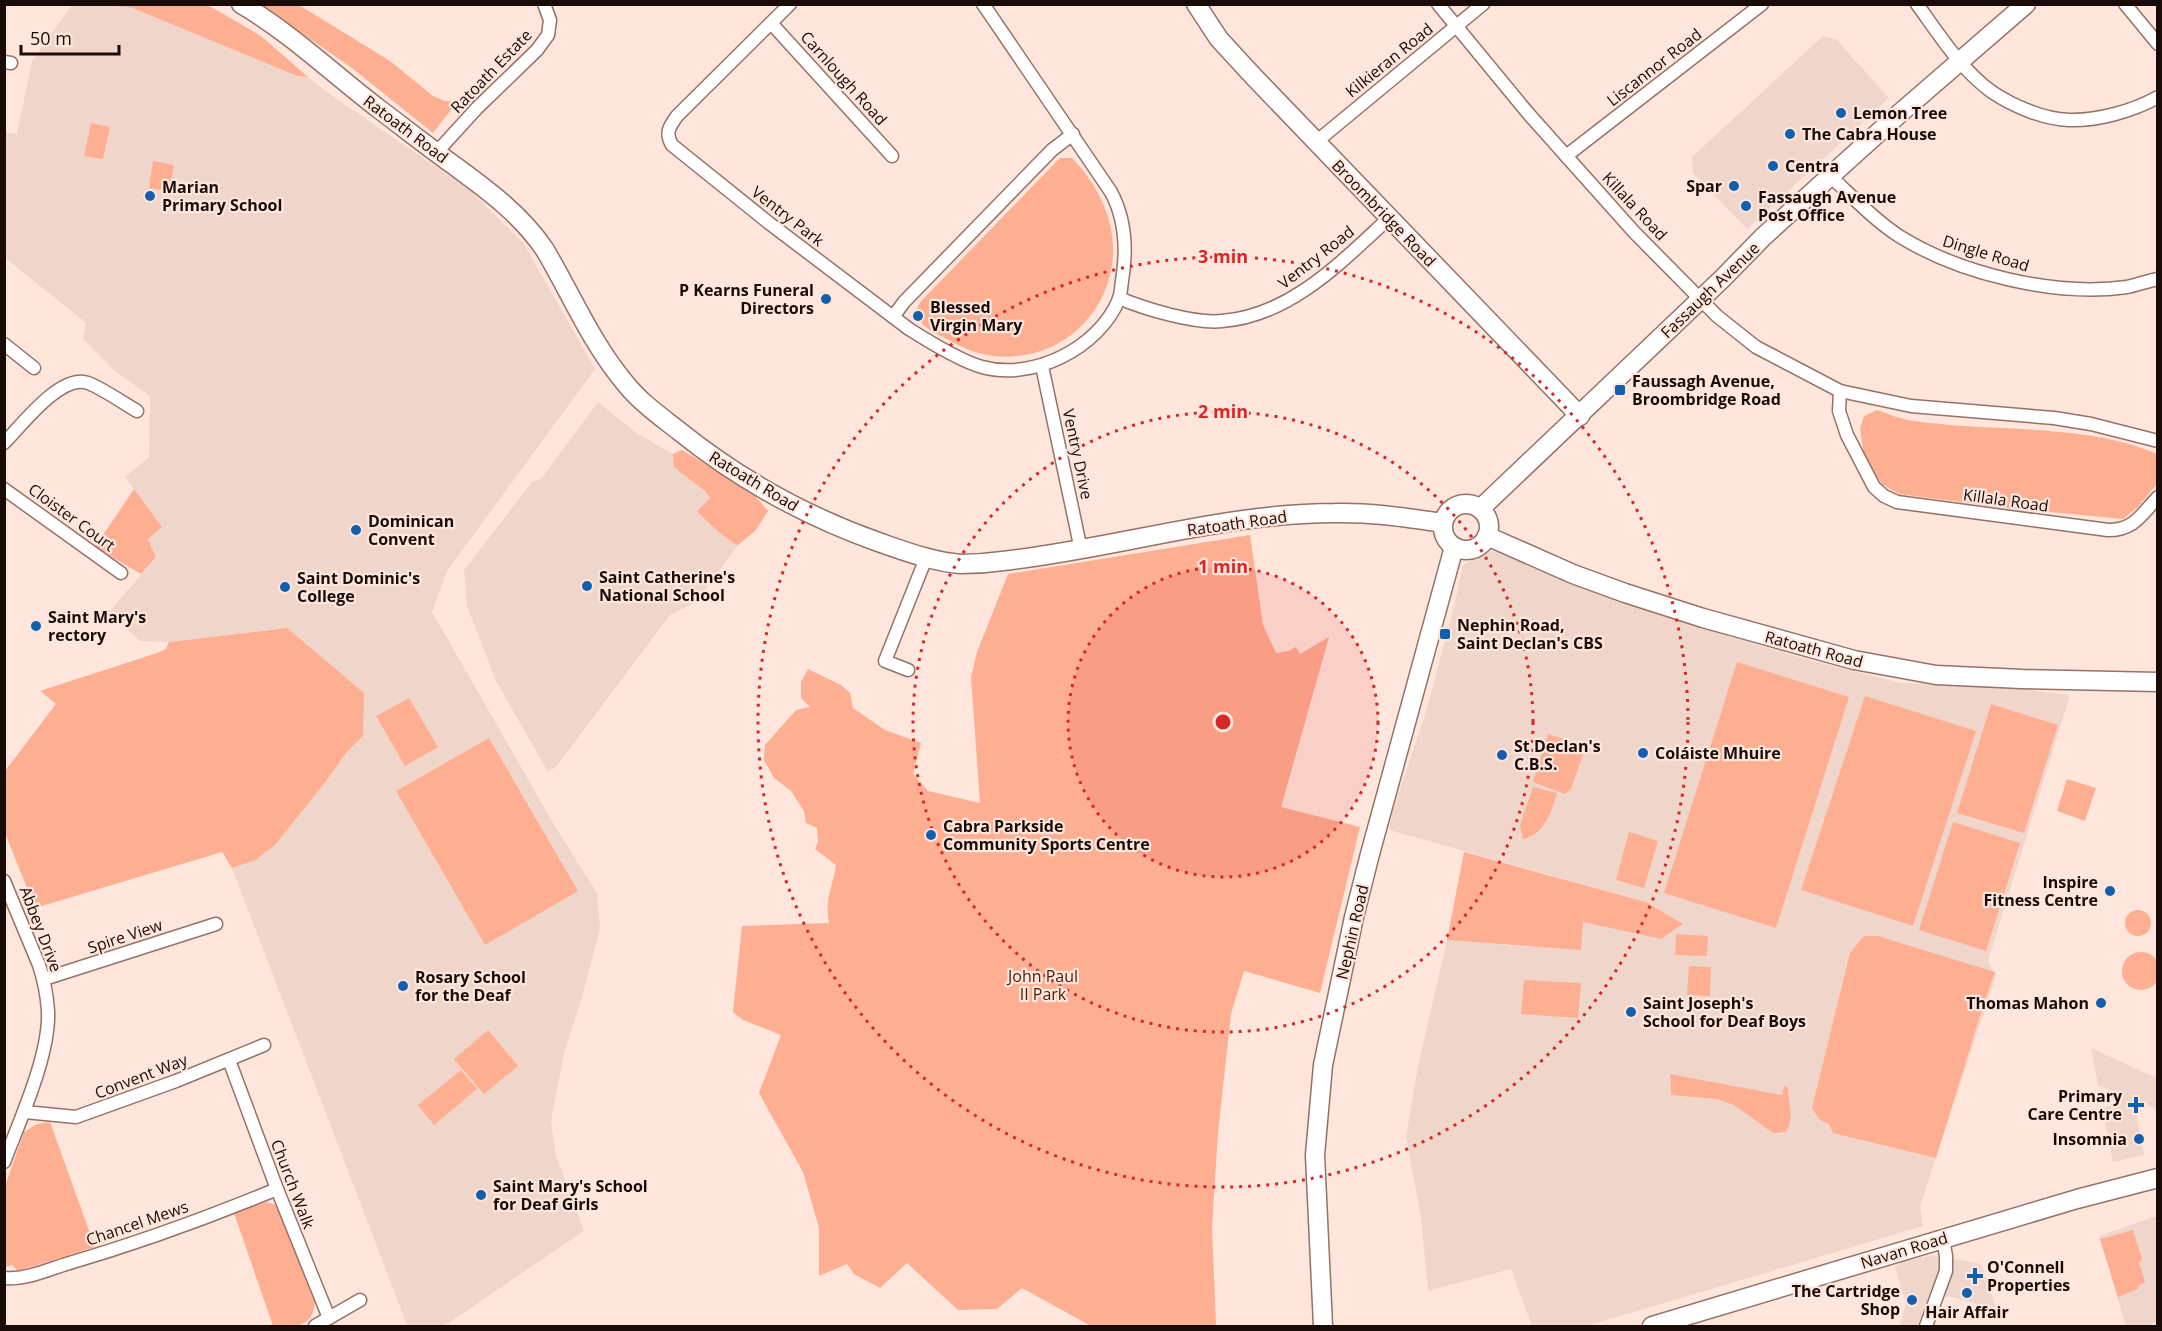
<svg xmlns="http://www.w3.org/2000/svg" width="2162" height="1331" font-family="'Open Sans',sans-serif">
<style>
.built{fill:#f0d5ca}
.green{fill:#feaf91}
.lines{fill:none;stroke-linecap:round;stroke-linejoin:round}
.street-casing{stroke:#957265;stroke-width:15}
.secondary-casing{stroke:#957265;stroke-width:21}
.street{stroke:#fff;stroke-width:12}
.secondary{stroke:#fff;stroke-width:18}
.ring{fill:none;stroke:#d62828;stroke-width:3;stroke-dasharray:3 6}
.poi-dot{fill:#125fad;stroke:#fee6dd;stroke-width:2}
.labels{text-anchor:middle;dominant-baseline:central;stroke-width:4.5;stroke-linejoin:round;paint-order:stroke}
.street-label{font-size:16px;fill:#190c08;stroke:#fee6dd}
.poi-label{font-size:16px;font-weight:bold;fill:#190c08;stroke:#fee6dd;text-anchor:start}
.park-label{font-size:16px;fill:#4c1a03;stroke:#fee6dd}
.centre{fill:#d62828;stroke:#fee6dd;stroke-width:3}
.ring-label{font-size:18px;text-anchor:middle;font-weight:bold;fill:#d62828;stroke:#fee6dd;stroke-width:4.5;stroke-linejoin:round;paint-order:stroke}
</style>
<rect width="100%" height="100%" fill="#fee6dd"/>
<g class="built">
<path d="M102,4l28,3 167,69 11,1 23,18 139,95 54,54 71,125 -148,202 -15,41 124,216 41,65 3,35 -17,66 -19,60 -13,67 5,35 28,75 -140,95 -37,-1 -175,-457 24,-8 20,-16 51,-64 19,-27 17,-17 -76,-108 -118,14 -29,-1 -31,-29 47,-55 -8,-18 14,-12 -37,-50 24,-20 1,-61 -35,-25 -32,-32 3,-16 -81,-65 -1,-126 13,2 15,-73 40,-56z"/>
<path d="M1823,36l13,3 53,59 -142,131 -54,-56 -1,-16z"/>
<path d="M598,402l40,32 35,20 9,-4 86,61 -13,20 -17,14 -42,57 -26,13 -114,152 -8,5 -52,-91 -29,-75 -3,-36 68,-88 9,-3z"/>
<path d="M1496,550l114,46 120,41 83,24 87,22 96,3 74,9 -82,266 5,10 3,1 -1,7 -75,227 3,20 -336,100h-55l-21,-57 -83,22 -7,-73 -15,-81 12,-71 29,-126 83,7 53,-26 78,18 21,-15 -36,-22 -257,-72 3,-17 33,-98 27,-100 11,-50 17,-10z"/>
<path d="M2091,1048l66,30v32l-10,-5 -12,3 9,47 -31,7 -11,-54 15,-4 4,-8 -23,-11z"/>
<path d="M2157,1216v107l-11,3h-20l-27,-90z"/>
<path d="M1933,1255l48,9 16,47 -44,-14 -24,-2 -12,31h-12l-5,-2 6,-21 -11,-36 7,-5z"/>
</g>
<g class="green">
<path d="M102,5h106l53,31 47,41 -11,-1 -167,-69z"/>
<path d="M261,5h38l91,56 43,35 12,5 12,1 -24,31 -81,-65z"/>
<path d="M91,123l19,4 -7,32 -19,-3z"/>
<path d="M1060,158h12c27,28 46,67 40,107 -10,66 -74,106 -138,87 -11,-4 -23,-11 -33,-16 -9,-5 -25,-12 -24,-25 0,-7 7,-13 12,-18z"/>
<path d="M153,161l21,4 -5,26 -20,-3z"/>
<path d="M1877,410c10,3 20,8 31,10 78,13 177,2 249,34v30l-19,23 -15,12 -124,-12 -100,-13 -17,-10 -17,-24 -5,-31 4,-13z"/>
<path d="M682,450l70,42 16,19 -13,20 -17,14c-9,-3 -34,-26 -41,-34l13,-13 -4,-6 -32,-25 -1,-13z"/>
<path d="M134,489l28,38 -14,12 8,18 -15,17 -46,-27z"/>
<path d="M1250,535l13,90 13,28 12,-2 8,-4 4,7 29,-17 -48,170 79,20 -40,166 -76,-22 -13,43 -13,119 -6,94 4,99 -127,-1 -67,-37 -25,21 -39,1 -51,-47 -27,25 -26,-14 -7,-10 -28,12v-48l-16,-56 -44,-79 22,-58 -38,-15 -10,-8 9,-86 87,-3c-5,-24 4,-36 7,-58l-21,-16 3,-7 -1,-14 -11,-5 -2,-12 -13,-20 -17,-13 -10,-18 1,-15 31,-35 14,-3 -9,-9v-16l7,-13 33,16 9,8 3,15 32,22 36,13 -8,31 15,17 52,12 -9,-126 6,-25 31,-78z"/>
<path d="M287,628l77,65 -1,43 -17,17 -19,27 -51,64 -20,16 -24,8 -10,-16 -187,56 -30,-75v-62l51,-67 -16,-13 117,-38 9,-4 3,-7z"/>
<path d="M1737,662l112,35 -73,231 -112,-35z"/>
<path d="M1865,696l111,35 -63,195 -112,-36z"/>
<path d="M409,698l29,49 -33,19 -29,-50z"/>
<path d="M1991,704l67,21 -34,108 -67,-20z"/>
<path d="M1548,734l38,12 -15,43 -6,5 -32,-12z"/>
<path d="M489,738l89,153 -93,54 -89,-154z"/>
<path d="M2067,779l29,9 -11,33 -28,-10z"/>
<path d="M1533,787l24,6c-6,20 -12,41 -34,46l-3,-14z"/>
<path d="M1953,822l67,21 -34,108 -67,-21z"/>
<path d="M1629,832l29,9 -14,47 -28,-8z"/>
<path d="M1464,852l182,50 37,22 -22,15 -78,-17 -2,28 -134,-10z"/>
<circle cx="2138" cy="923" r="13"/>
<path d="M1676,934l32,2 -1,20 -32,-1z"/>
<path d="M1864,936h14l117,36 -12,34 -47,152 -103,-25 -4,-9 -9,-4 -8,-12 38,-155z"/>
<circle cx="2141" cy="971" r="19"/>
<path d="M1689,966l22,1 -1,29 -23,-1z"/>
<path d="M1524,980l57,3 -3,35 -57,-4z"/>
<path d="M488,1030l30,36 -34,28 -30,-35z"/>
<path d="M461,1070l16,19 -43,36 -16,-20z"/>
<path d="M1670,1074l112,21 2,-9 4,2c0,15 7,29 -2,44l-13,1 -39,-28 -17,-6 -46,-4z"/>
<path d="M50,1122l45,125 -77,24 -6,-6 -7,2v-81l19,-54 13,-8z"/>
<path d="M267,1202l8,3 6,8 34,88c-2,28 -19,25 -42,25l-39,-113z"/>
<path d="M2133,1230l9,30 -3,3 6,19 -7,4v3l-20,8 -18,-58z"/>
</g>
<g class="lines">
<g class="street-casing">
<g id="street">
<path d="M790,4l-113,112c-8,11 -12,17 -5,29l97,78 140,106c19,12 51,32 73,38 51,14 117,-19 137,-68 2,-5 2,-12 3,-18 5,-30 4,-61 -11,-89l-128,-188"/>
<path d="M1438,4l89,108 107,120 83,84 39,31 84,44 71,15 143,12 37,6 67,17"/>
<path d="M1917,4c21,29 45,67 75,88 21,14 51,27 77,28 28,1 64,-9 89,-23"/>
<path d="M2125,4l33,40"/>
<path d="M771,23l121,133"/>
<path d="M4,62l7,1"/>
<path d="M1316,142l167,-138"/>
<path d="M436,153l41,-45 60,-58 11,-15 2,-15 -6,-16"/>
<path d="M1566,156l196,-152"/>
<path d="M1830,176c22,20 44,44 69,60 61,38 156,61 228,51 10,-2 20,-6 31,-8"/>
<path d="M1119,298c26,11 76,26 103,23 68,-5 119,-59 166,-102"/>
<path d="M893,317l11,-15 148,-152 21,-16"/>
<path d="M4,344l30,24"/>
<path d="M1042,366l39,184"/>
<path d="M1840,391l-1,20 8,24 27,52 10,9 13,6 211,28c26,0 33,-15 50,-33"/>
<path d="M4,443c18,-18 57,-70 84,-60 12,4 37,21 49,28"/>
<path d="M4,489l117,84"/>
<path d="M908,670l-23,-9 41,-103"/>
<path d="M4,881l35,84c5,15 8,30 9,46 2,44 -28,109 -44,151"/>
<path d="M44,979l172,-55"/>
<path d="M229,1060l48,129 52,129"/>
<path d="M25,1112l51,5 100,-36 88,-36"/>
<path d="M4,1278c20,2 41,-7 59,-13 72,-21 144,-47 214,-76"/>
<path d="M315,1326l45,-26"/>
<path d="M1926,1326l20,-55v-15l-3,-17"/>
</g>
</g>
<g class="secondary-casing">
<g id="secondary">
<path d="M241,4c50,29 92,70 138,105 24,18 48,37 73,55 34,25 69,50 93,86 26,44 47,94 80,133 15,19 35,33 54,48 61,49 128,86 202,112 26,9 53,19 80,21 14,0 28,-1 42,-3 111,-12 220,-48 332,-48 37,-1 73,5 108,10"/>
<path d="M1196,4l23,35 35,38 326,339"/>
<circle cx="1466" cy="527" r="23"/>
<path d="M1480,509l243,-231 40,-41 136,-123 127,-110"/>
<path d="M1487,536l86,38 52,19 78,25 151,42 82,15 86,4 136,3"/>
<path d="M1323,1326l-8,-171 8,-90 31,-148 16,-63 84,-307"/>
<path d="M1652,1326l425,-127 81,-21"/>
</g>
</g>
<use href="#street" class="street"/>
<use href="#secondary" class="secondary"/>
</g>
<circle cx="1223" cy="722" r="155" fill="#d62828" fill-opacity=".12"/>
<g class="ring">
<circle cx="1223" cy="722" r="155"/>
<circle cx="1223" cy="722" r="310"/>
<circle cx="1223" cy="722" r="465"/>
</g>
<g class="poi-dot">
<circle cx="1841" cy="113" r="6"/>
<circle cx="1790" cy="134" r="6"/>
<circle cx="1773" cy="166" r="6"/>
<circle cx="1734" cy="186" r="6"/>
<circle cx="150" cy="196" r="6"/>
<circle cx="1746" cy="206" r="6"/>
<circle cx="826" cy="299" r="6"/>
<circle cx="918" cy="316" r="6"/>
<rect x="1614" y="384" width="12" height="12" rx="3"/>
<circle cx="356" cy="530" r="6"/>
<circle cx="587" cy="586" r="6"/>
<circle cx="285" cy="587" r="6"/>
<circle cx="36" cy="626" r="6"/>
<rect x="1439" y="628" width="12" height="12" rx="3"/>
<circle cx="1643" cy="753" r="6"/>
<circle cx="1502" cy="755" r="6"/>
<circle cx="931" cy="835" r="6"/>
<circle cx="2110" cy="891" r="6"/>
<circle cx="403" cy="986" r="6"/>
<circle cx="2101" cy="1003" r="6"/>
<circle cx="1631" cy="1012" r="6"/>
<path d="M2133 1096h6v6h6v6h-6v6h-6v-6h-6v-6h6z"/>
<circle cx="2139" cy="1139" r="6"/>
<circle cx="481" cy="1195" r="6"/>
<path d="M1972 1267h6v6h6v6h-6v6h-6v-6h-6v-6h6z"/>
<circle cx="1967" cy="1293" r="6"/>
<circle cx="1912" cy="1300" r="6"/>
</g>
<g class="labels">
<g class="street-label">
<text transform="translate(1389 60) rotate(-39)">Kilkieran Road</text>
<text transform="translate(1654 67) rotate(-38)">Liscannor Road</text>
<text transform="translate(491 71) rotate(-46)">Ratoath Estate</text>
<text transform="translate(844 78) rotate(48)">Carnlough Road</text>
<text transform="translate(406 129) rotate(37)">Ratoath Road</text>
<text transform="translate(1635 206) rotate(47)">Killala Road</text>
<text transform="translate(1384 213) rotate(46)">Broombridge Road</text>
<text transform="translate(788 216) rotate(38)">Ventry Park</text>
<text transform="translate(1986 253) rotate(17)">Dingle Road</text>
<text transform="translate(1316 257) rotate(-38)">Ventry Road</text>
<text transform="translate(1710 290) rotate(-44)">Fassaugh Avenue</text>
<text transform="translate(1078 454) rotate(78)">Ventry Drive</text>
<text transform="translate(754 481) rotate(31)">Ratoath Road</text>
<text transform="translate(2006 500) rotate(8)">Killala Road</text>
<text transform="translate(72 517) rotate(36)">Cloister Court</text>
<text transform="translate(1237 523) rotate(-8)">Ratoath Road</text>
<text transform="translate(1814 649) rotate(15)">Ratoath Road</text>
<text transform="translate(41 929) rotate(69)">Abbey Drive</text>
<text transform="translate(1352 932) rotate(-77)">Nephin Road</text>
<text transform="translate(125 936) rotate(-18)">Spire View</text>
<text transform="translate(141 1076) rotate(-21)">Convent Way</text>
<text transform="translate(293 1184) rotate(69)">Church Walk</text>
<text transform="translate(137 1223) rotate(-19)">Chancel Mews</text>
<text transform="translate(1904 1250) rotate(-17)">Navan Road</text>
</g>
<g class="poi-label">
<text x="1853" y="113">Lemon Tree</text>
<text x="1802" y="134">The Cabra House</text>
<text x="1785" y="166">Centra</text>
<text x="1722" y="186" text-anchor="end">Spar</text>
<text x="162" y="187">Marian<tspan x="162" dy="18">Primary School</tspan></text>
<text x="1758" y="197">Fassaugh Avenue<tspan x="1758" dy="18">Post Office</tspan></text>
<text x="814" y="290" text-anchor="end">P Kearns Funeral<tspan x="814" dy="18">Directors</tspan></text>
<text x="930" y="307">Blessed<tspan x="930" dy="18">Virgin Mary</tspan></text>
<text x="1632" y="381">Faussagh Avenue,<tspan x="1632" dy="18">Broombridge Road</tspan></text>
<text x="368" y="521">Dominican<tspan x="368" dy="18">Convent</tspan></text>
<text x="599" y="577">Saint Catherine's<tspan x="599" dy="18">National School</tspan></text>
<text x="297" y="578">Saint Dominic's<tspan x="297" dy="18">College</tspan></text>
<text x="48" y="617">Saint Mary's<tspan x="48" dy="18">rectory</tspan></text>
<text x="1457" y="625">Nephin Road,<tspan x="1457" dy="18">Saint Declan's CBS</tspan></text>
<text x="1514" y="746">St Declan's<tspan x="1514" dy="18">C.B.S.</tspan></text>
<text x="1655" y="753">Coláiste Mhuire</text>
<text x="943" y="826">Cabra Parkside<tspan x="943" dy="18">Community Sports Centre</tspan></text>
<text x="2098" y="882" text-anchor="end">Inspire<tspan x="2098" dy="18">Fitness Centre</tspan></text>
<text x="415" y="977">Rosary School<tspan x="415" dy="18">for the Deaf</tspan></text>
<text x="1643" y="1003">Saint Joseph's<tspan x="1643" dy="18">School for Deaf Boys</tspan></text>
<text x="2089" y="1003" text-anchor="end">Thomas Mahon</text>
<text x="2122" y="1096" text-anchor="end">Primary<tspan x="2122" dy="18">Care Centre</tspan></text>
<text x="2127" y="1139" text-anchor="end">Insomnia</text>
<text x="493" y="1186">Saint Mary's School<tspan x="493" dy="18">for Deaf Girls</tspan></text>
<text x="1987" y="1267">O'Connell<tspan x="1987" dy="18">Properties</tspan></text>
<text x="1900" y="1291" text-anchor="end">The Cartridge<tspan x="1900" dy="18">Shop</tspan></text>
<text x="1967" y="1312" text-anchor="middle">Hair Affair</text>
</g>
<g class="park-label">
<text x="1043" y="976">John Paul<tspan x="1043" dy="18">II Park</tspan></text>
</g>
</g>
<circle cx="1223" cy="722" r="9" class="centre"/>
<g class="ring-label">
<text x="1223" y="263">3 min</text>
<text x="1223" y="418">2 min</text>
<text x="1223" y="573">1 min</text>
</g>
<rect width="2162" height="1331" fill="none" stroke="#190c08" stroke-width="12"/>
<path d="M21 45v9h98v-9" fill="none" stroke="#190c08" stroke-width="3"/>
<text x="30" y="45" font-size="18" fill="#190c08" stroke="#fee6dd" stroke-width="4.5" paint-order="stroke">50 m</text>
</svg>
